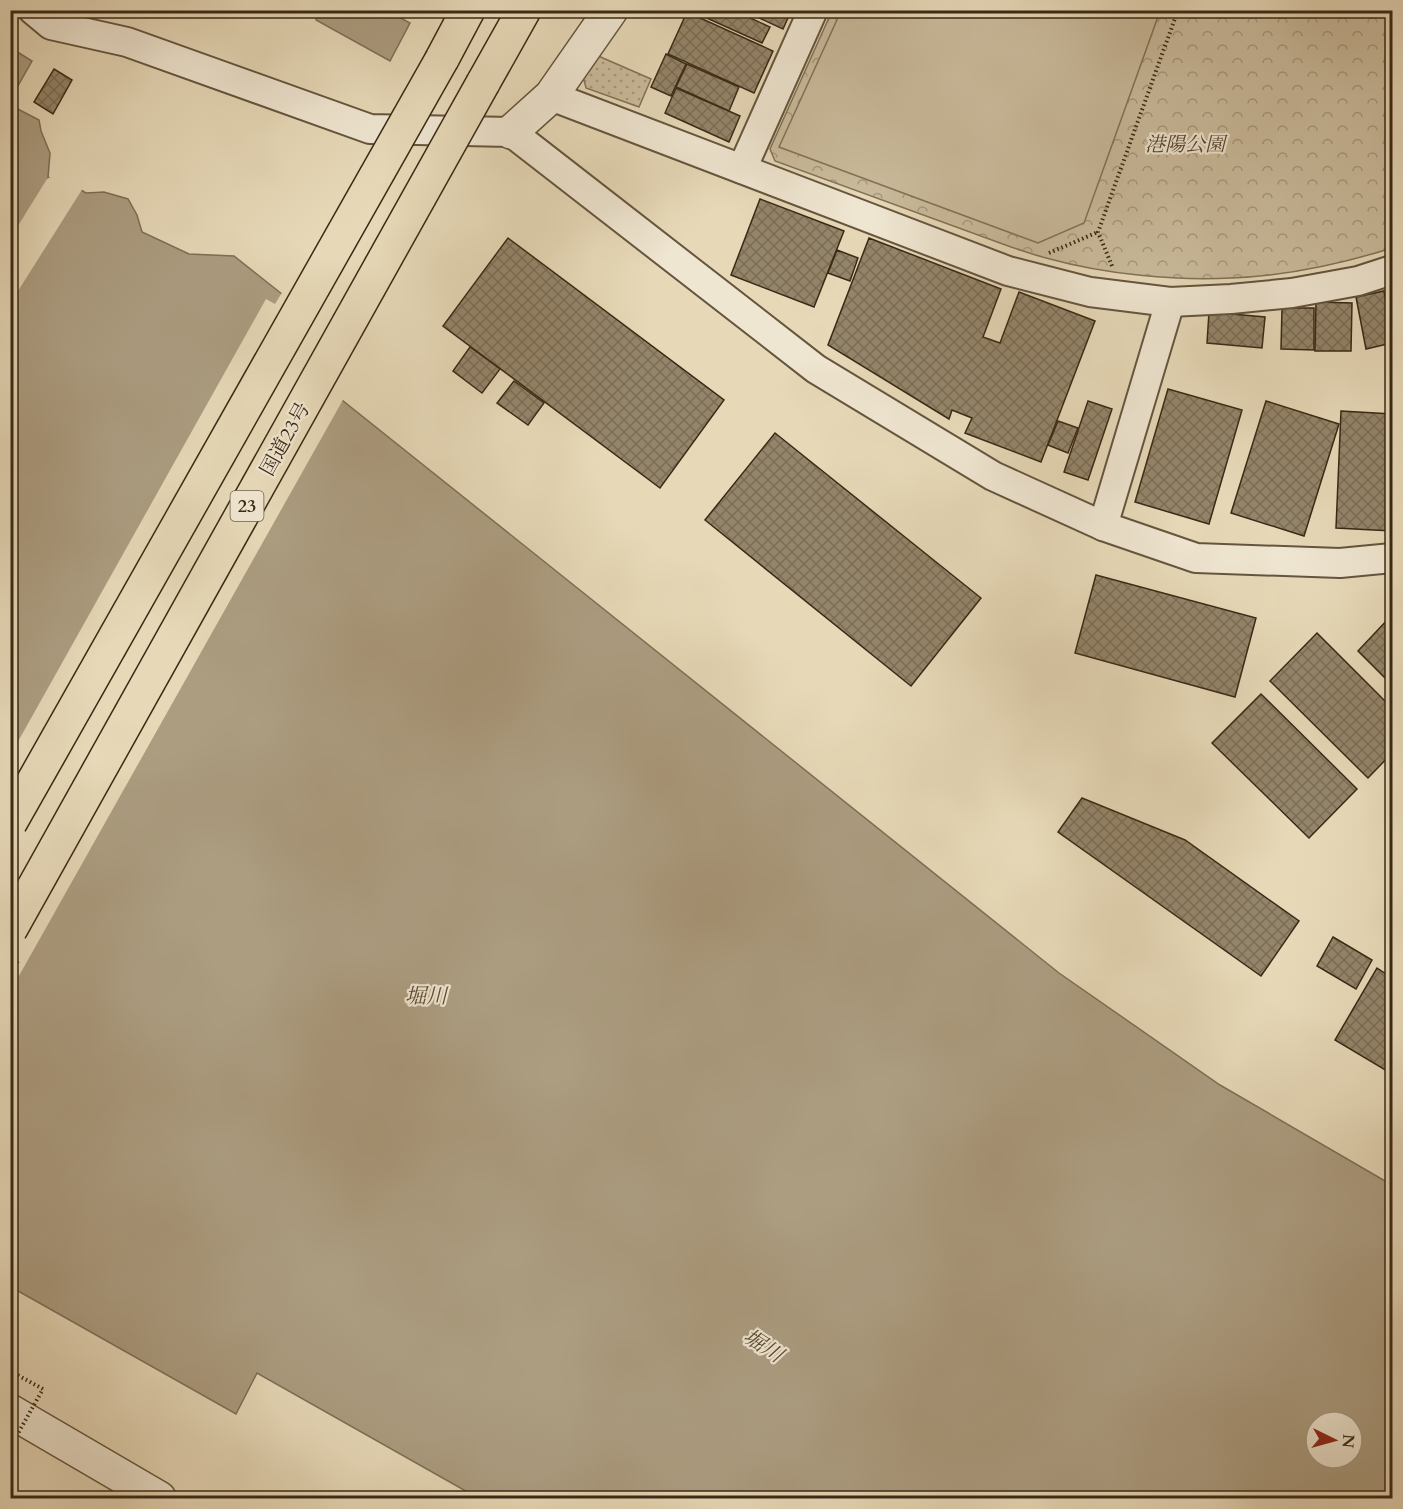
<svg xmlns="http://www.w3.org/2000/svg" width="1403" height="1509" font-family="Cardo,'Noto Serif JP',serif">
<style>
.park{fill:url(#park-crowns);stroke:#827259;stroke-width:1.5}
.garden{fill:url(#garden-dots);stroke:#827259;stroke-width:1.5}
.pitch{fill:#cabb9c;stroke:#827259;stroke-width:1.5}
.water{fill:#ac9d81;stroke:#7e6f56;stroke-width:1.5;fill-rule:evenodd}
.pier{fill:#e7d9b8}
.building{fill:url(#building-cross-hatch);stroke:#3a2916;stroke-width:1.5}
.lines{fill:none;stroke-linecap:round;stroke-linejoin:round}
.minor-casing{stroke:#65553e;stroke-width:32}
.tertiary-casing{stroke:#65553e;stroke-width:36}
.trunk-casing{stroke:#3a2916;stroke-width:36}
.path{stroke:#3a2916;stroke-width:4;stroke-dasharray:1.5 3;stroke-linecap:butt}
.minor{stroke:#efe6d1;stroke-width:28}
.tertiary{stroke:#efe6d1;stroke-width:33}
.trunk{stroke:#e7d9b8;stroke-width:33}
.trunk-bridge-casing{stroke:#3a2916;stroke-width:36;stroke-linecap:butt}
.path-bridge{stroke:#3a2916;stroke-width:4;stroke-dasharray:1.5 3;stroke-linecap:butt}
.trunk-bridge{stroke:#e7d9b8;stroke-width:33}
.labels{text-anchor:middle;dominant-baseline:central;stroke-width:4.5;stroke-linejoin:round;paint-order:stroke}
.shield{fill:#efe6d1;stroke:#70624e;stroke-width:1.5}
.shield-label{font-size:18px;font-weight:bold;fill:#3a2916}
.park-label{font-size:20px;font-style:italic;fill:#574631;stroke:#efe6d1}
.street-label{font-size:20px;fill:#3a2916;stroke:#efe6d1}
.water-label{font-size:21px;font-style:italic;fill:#5c4c36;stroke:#efe6d1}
</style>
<defs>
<pattern id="park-crowns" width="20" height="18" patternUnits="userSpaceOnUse" patternTransform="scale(1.5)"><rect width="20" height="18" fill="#cabb9c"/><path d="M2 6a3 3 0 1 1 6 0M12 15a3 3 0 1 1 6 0" fill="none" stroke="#a5987e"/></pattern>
<pattern id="garden-dots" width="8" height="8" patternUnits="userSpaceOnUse" patternTransform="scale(1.5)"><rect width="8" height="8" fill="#cabb9c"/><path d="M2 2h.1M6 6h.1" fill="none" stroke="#a5987e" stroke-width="1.8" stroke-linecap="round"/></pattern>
<pattern id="building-cross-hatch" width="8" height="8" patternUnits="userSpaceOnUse" patternTransform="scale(1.5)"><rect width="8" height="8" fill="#94856a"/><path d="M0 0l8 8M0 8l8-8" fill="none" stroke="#7a6d56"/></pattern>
</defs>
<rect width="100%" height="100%" fill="#e7d9b8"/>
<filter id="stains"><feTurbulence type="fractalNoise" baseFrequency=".00333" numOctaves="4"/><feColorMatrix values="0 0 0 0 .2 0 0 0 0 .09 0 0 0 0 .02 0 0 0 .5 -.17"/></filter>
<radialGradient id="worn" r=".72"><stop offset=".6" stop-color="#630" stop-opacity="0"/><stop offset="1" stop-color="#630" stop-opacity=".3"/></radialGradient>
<path class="park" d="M832,11h560v237c-51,16 -106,28 -161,30 -55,3 -127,-4 -181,-19 -13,-3 -26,-8 -39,-12l-236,-86 -5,-12z"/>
<path class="garden" d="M596,55l55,24 -12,28 -53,-19 -4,-16z"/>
<path class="pitch" d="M841,11h319l-76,212 -46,20 -259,-96z"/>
<g class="water">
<path d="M388,11l22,12 -20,38 -74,-41 5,-9z"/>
<path d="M11,48l21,13 -21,37z"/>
<path d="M10,105l29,15 2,11 9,22 -2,25h12l26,15 18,-1 24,7 9,16 5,17 47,22 45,2 126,100 -23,40 722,577 161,112 172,100v313h-914l-221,-125 -21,41 -225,-127zM1316,1422h36v36h-36z"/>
</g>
<g class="pier">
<path d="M55,175h6l22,13 -72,114v-65l36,-58z"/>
<path d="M283,291l79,63 1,3 -23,39 4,2 -333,592v-236l255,-455 9,5z"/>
</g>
<g class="building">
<path d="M689,10h44l37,17 -8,16z"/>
<path d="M742,10h49v1l-8,18z"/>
<path d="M687,12l86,39 -19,42 -86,-39z"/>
<path d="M666,54l20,10 -15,32 -20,-9z"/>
<path d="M687,64l52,23 -10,24 -53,-24z"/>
<path d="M54,69l18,11 -19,34 -19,-12z"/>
<path d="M676,88l64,28 -11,26 -64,-29z"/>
<path d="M760,199l84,32 -30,76 -83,-32z"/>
<path d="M508,238l216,162 -64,88 -217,-162z"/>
<path d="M869,238l132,51 -18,48 17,6 19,-51 76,29 -54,141 -76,-29 7,-15 -20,-8 -3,9 -121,-74z"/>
<path d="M837,250l21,8 -8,23 -22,-8z"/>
<path d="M1384,291l8,45v7l-26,6 -10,-52z"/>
<path d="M1316,302l36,1 -1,48h-36z"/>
<path d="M1282,308h32v42l-33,-1z"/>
<path d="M1209,312l56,5 -3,31 -55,-5z"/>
<path d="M470,347l30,22 -18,24 -29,-22z"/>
<path d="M514,381l30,22 -16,22 -31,-22z"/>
<path d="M1168,389l74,21 -33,114 -74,-22z"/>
<path d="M1088,401l24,8 -24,71 -24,-8z"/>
<path d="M1266,401l73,23 -35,112 -73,-23z"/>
<path d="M1341,411l51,3v117l-56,-3z"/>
<path d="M1058,421l20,7 -10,25 -20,-8z"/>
<path d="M775,433l206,165 -70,88 -206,-166z"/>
<path d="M1096,575l160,43 -21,79 -160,-44z"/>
<path d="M1392,615v70l-34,-34z"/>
<path d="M1317,633l75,75v45l-24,25 -98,-97z"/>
<path d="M1261,694l96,95 -48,49 -97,-95z"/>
<path d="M1082,798l103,42 114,81 -38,55 -203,-144z"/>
<path d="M1333,937l39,23 -16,29 -39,-23z"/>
<path d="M1377,968l15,10v96l-57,-34z"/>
</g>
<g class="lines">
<g class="minor-casing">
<g id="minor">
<path d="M33,10l18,15 76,17 243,87 141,3 305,237 177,107 110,50 93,32 144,5 52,-5"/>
<path d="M551,96l457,175 82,21 80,10 61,-3 61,-6 66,-12 34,-11"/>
<path d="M742,169l71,-159"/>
<path d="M1103,526l67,-224"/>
</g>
</g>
<g class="tertiary-casing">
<g id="tertiary">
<path d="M511,132l40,-36 60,-86"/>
<path d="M10,1411l149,87"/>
</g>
</g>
<g class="trunk-casing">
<g id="trunk">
<path d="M442,59l26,-49"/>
<path d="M483,83l41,-73"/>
</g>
</g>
<g class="path">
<path d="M1049,253l49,-21"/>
<path d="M1112,266l-14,-34 80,-222"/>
<path d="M10,974l9,-15"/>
<path d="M10,1371l33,18"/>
</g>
<use href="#minor" class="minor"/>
<use href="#tertiary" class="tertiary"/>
<use href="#trunk" class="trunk"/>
<g class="trunk-bridge-casing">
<g id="trunk-bridge">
<path d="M10,823l432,-764"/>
<path d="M10,930l473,-847"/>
</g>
</g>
<path class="path-bridge" d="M12,1444l31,-55"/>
<use href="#trunk-bridge" class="trunk-bridge"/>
</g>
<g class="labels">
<rect class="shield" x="230.5" y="491" width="33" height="30" rx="4.5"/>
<g class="shield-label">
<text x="247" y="506">23</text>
</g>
<g class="park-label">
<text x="1185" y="144">港陽公園</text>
</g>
<g class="street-label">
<text transform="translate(285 439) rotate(-61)">国道23号</text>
</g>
<g class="water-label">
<text x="426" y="996">堀川</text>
<text transform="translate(763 1346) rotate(33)">堀川</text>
</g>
</g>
<rect width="1403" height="1509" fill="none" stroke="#e7d9b8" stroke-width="36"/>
<rect x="12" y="12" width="1379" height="1485" fill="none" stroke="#3a2916" stroke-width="3"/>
<rect x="18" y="18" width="1367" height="1473" fill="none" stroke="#3a2916" stroke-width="1.5"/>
<g transform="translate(1334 1440) rotate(95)"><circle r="28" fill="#efe6d1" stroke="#a79a86" stroke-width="1.5"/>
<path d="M0-4.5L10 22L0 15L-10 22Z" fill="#8f2418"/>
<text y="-9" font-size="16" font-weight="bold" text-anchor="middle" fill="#3a2916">N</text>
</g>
<rect width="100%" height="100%" filter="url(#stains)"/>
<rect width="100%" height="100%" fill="url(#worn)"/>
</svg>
